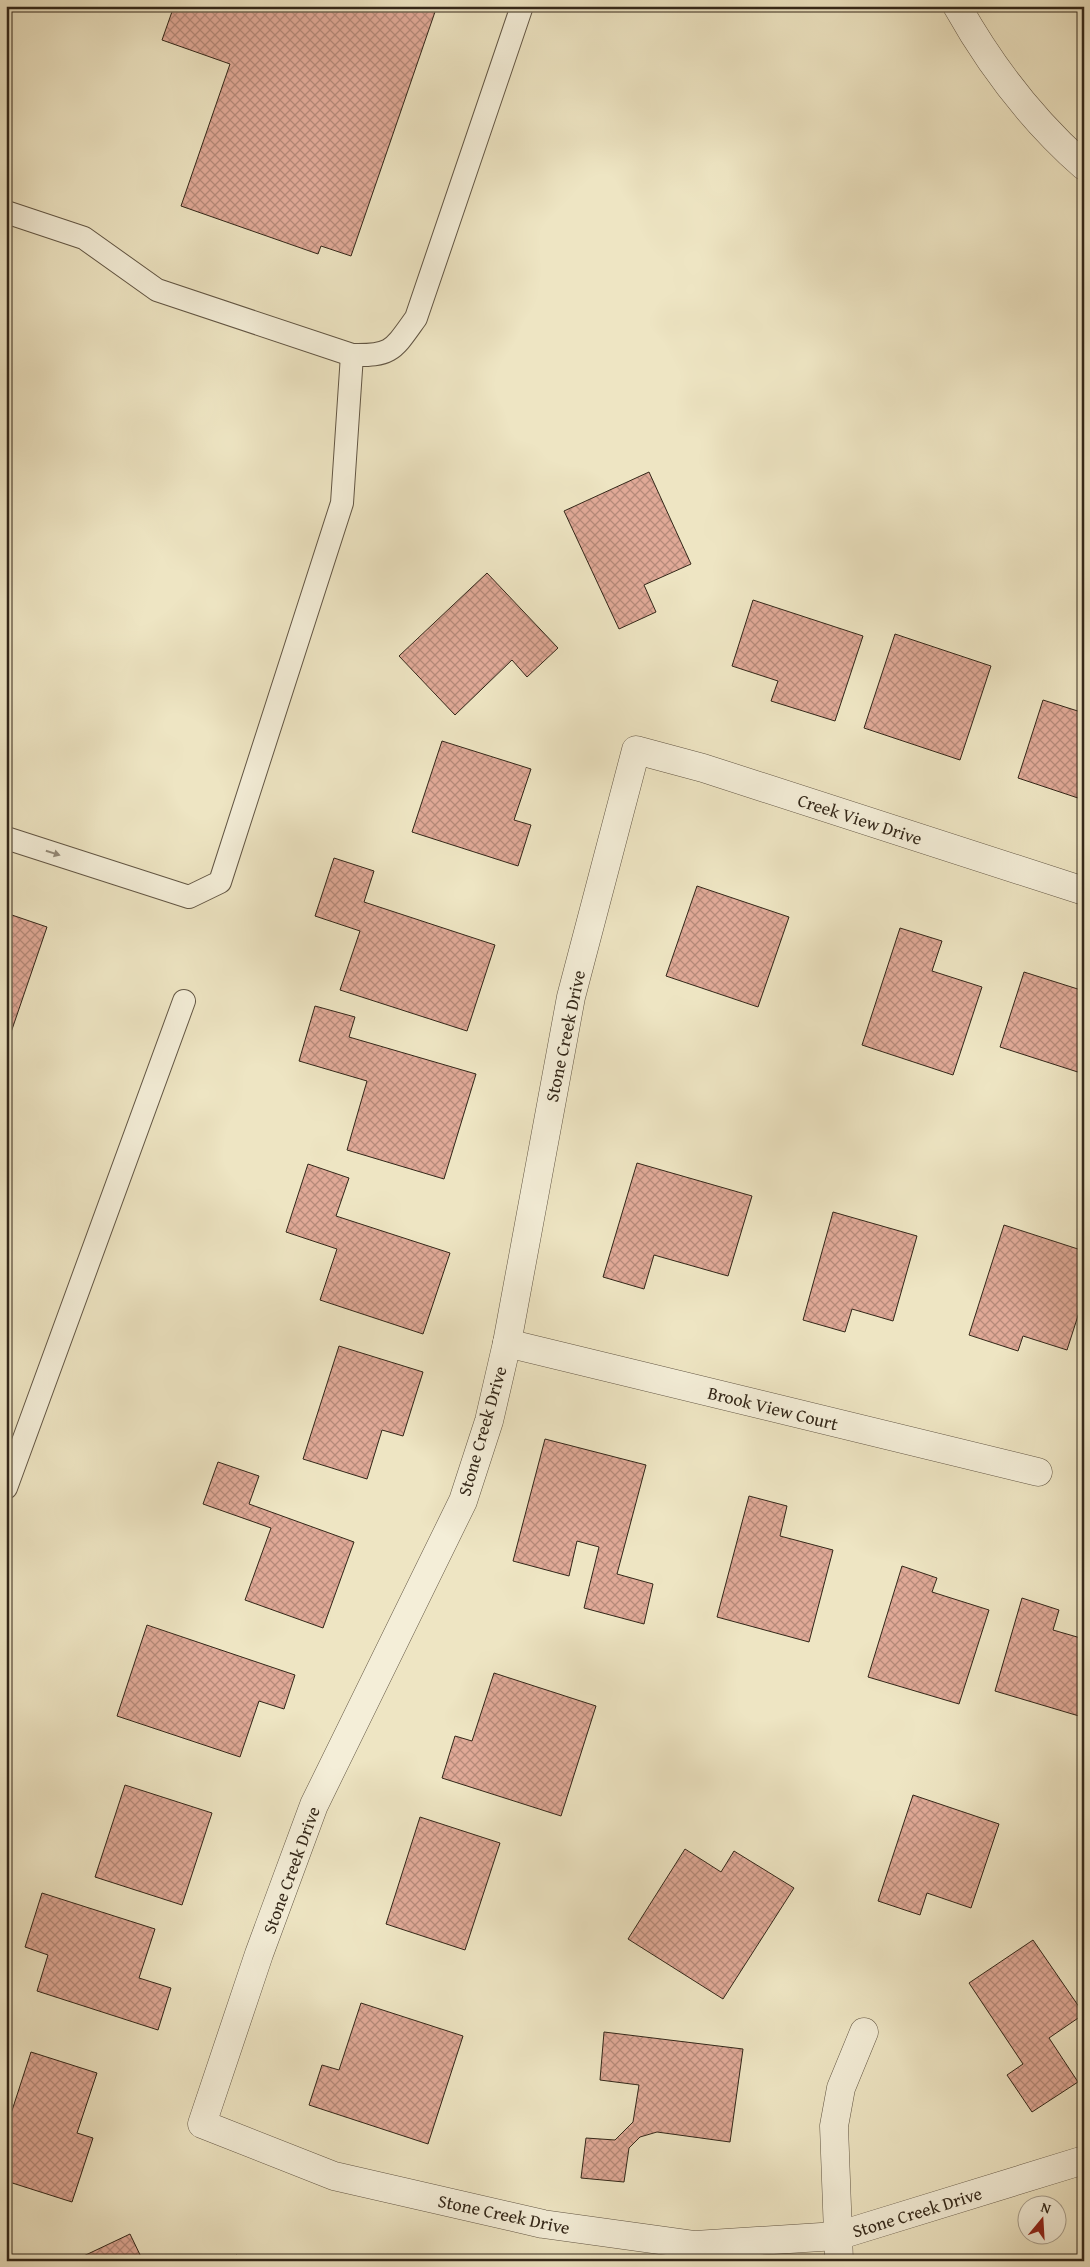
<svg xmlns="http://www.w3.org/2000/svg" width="1090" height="2267" font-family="'Gentium Book Plus',serif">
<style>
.building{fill:url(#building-cross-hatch);stroke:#332719}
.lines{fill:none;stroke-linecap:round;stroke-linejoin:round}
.service-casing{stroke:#625644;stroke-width:24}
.minor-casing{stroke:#625644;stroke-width:29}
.service{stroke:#f4eed8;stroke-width:22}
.minor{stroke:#f4eed8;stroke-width:28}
.oneway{fill:#948a78}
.labels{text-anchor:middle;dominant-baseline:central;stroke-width:4.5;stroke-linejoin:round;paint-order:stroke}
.street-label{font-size:18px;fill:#332719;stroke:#f4eed8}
</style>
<defs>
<pattern id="building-cross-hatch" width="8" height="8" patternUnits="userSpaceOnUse" patternTransform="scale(1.25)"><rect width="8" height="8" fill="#e0a997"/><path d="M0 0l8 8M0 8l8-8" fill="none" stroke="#b68a7a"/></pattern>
</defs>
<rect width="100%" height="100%" fill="#eee5c3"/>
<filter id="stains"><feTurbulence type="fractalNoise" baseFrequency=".004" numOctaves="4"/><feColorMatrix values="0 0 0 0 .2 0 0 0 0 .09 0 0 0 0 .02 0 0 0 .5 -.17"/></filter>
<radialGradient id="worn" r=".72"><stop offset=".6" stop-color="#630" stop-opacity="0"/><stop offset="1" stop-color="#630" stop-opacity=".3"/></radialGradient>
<g class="building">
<path d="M174,6h263l-86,250 -30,-10 -3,8 -137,-48 49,-142 -68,-24z"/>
<path d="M649,472l42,92 -47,21 12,27 -37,17 -55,-118z"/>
<path d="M487,573l71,75 -31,29 -15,-17 -57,55 -56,-59z"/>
<path d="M753,600l110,36 -28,85 -64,-20 7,-20 -46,-15z"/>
<path d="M895,634l96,32 -31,94 -96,-32z"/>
<path d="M1043,700l41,13v87l-66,-22z"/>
<path d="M442,741l89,28 -17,51 17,5 -13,41 -106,-34z"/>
<path d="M334,858l40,13 -10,31 131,43 -28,86 -127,-41 20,-59 -45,-15z"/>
<path d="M697,886l92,31 -31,90 -92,-31z"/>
<path d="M6,913l41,14 -41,120z"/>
<path d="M900,928l42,13 -10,30 50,16 -29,88 -91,-30z"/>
<path d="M1024,972l60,19v83l-84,-27z"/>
<path d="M315,1006l40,11 -6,20 127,37 -32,105 -97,-29 20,-69 -68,-20z"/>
<path d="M637,1163l115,33 -24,80 -74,-21 -10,34 -41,-12z"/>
<path d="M308,1164l41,14 -13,38 114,37 -27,81 -103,-34 17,-51 -51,-17z"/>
<path d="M833,1212l84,24 -24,85 -41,-12 -7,23 -42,-12z"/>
<path d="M1004,1225l80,26v46l-17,53 -44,-14 -5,15 -49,-16z"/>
<path d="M339,1346l84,26 -20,64 -21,-6 -15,49 -64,-20z"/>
<path d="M545,1439l101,26 -29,109 36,10 -9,40 -60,-16 15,-61 -22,-6 -8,35 -56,-15z"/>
<path d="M218,1462l41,14 -10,28 105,38 -31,86 -78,-28 26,-72 -68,-24z"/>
<path d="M749,1496l38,10 -7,30 53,14 -24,92 -92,-25z"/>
<path d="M902,1566l35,12 -5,14 57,18 -30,94 -91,-27z"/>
<path d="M1022,1598l37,12 -6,20 31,9v60l-5,17 -84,-25z"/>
<path d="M147,1625l148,50 -11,34 -25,-8 -19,56 -123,-41z"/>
<path d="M494,1673l102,33 -35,110 -119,-38 13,-42 17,5z"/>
<path d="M125,1785l87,28 -30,92 -87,-28z"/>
<path d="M913,1795l86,29 -28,84 -44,-15 -7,22 -42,-14z"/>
<path d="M420,1817l80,26 -35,107 -79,-26z"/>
<path d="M685,1849l36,23 13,-21 60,37 -71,111 -95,-60z"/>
<path d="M42,1893l113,36 -16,49 32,10 -13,42 -121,-39 11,-36 -23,-8z"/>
<path d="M1033,1940l51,74 -35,24 29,44 -46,30 -25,-37 16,-11 -54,-81z"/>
<path d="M361,2003l102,33 -35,108 -119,-39 13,-40 17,5z"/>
<path d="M604,2032l139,17 -13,93 -73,-10 -17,5 -11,11 -5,34 -43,-4 5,-40 29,2 18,-18 6,-37 -39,-5z"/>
<path d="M31,2052l66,21 -20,60 16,5 -21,64 -66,-21v-52z"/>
<path d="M130,2234l13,27h-70z"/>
<path d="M236,2255l18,6h-20z"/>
</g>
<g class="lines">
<g class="service-casing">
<g id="service">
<path d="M6,212l78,26 73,52 195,65c40,1 41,-5 64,-37l106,-312"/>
<path d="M6,838l183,59 31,-15 122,-379 10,-148"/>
<path d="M6,1488l178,-487"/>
</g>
</g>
<g class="minor-casing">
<g id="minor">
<path d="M957,6c33,59 76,115 127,160"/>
<path d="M1084,891l-381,-123 -67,-18 -65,247 -64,346 -18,78 -26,80 -149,304 -55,149 -57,170 132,52 209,48 152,21 142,-9 247,-76"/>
<path d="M507,1343l531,129"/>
<path d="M839,2261l-5,-135 7,-38 23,-56"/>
</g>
</g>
<use href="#service" class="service"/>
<use href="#minor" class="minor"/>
</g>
<defs><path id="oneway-solid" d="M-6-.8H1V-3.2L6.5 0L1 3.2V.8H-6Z" transform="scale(1.25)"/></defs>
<use class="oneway" href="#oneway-solid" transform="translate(53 853) rotate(18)"/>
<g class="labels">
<g class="street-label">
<text transform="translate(860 819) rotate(18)">Creek View Drive</text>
<text transform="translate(565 1036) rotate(-78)">Stone Creek Drive</text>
<text transform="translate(773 1408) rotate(14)">Brook View Court</text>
<text transform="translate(482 1431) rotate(-74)">Stone Creek Drive</text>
<text transform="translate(291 1870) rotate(-70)">Stone Creek Drive</text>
<text transform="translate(917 2212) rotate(-17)">Stone Creek Drive</text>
<text transform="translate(504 2214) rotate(12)">Stone Creek Drive</text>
</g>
</g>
<rect width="1090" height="2267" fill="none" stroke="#eee5c3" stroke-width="25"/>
<rect x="8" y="8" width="1075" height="2252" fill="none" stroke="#332719" stroke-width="2.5"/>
<rect x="12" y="12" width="1065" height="2242" fill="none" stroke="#332719"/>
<g transform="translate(1042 2220) rotate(18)"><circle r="24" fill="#f4eed8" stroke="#a79e8c"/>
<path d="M0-4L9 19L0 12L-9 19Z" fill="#8f2418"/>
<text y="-8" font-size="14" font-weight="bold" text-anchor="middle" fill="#332719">N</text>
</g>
<rect width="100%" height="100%" filter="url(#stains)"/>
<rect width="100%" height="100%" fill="url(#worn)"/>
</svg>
